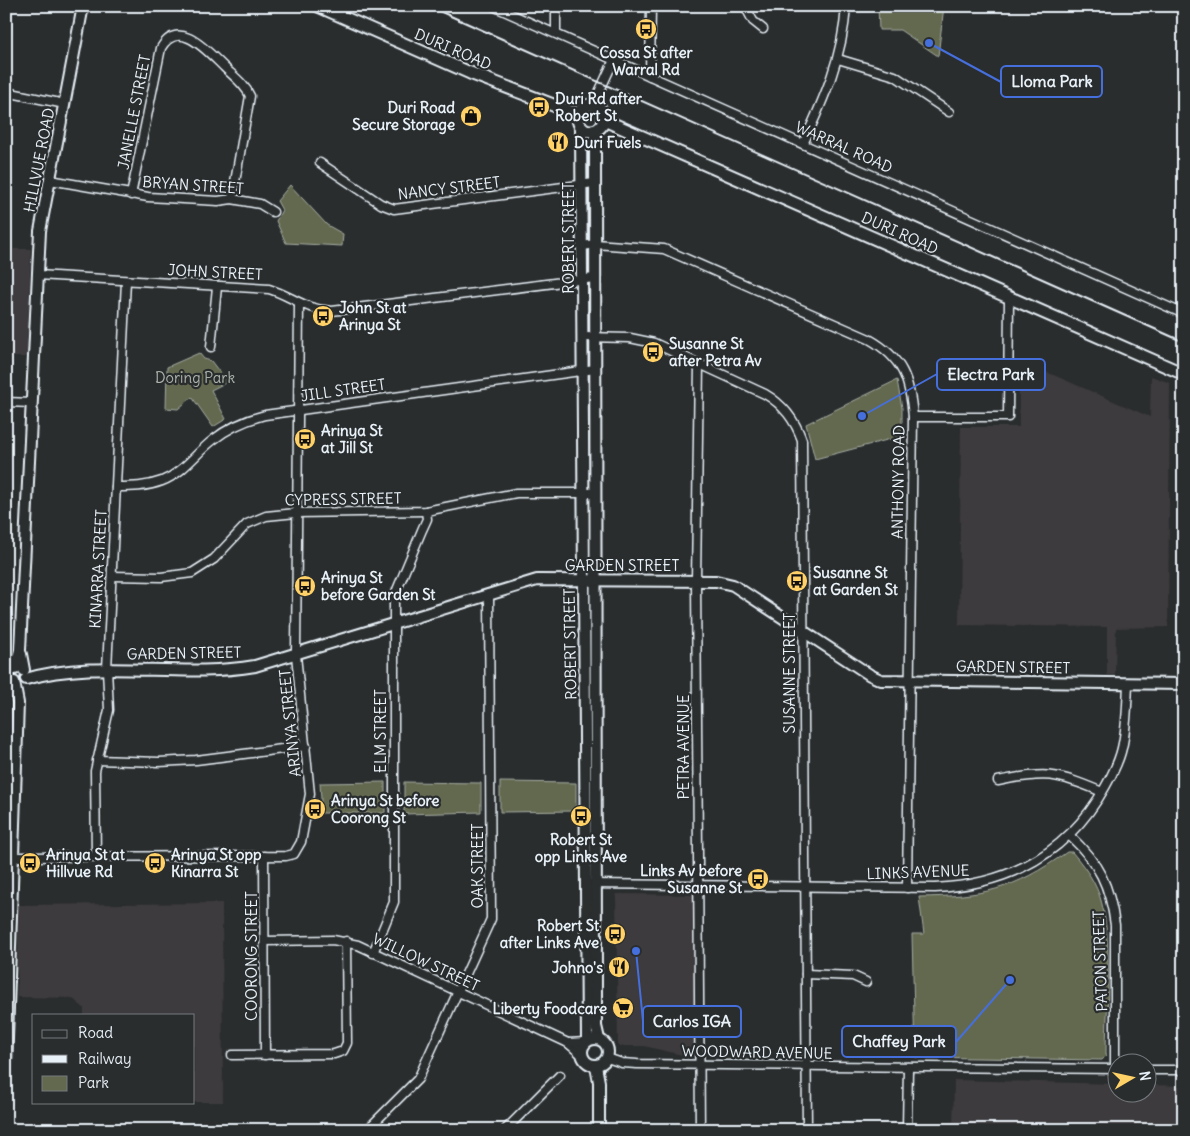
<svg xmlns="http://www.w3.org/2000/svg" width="1190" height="1136" font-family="Delius,sans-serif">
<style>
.built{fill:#3d3a3d}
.green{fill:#63694f;stroke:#a6ada4}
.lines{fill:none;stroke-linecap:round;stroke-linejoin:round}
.minor-casing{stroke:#e8f1f8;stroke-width:11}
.tertiary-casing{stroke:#e8f1f8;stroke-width:14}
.secondary-casing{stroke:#e8f1f8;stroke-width:15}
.minor{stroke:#2a2d2e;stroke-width:8}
.tertiary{stroke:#2a2d2e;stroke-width:10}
.secondary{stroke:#2a2d2e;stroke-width:11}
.rail{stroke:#e8f1f8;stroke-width:2}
.labels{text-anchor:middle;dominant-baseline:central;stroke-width:4.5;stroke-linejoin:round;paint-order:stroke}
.street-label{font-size:15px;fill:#e8f1f8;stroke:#2a2d2e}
.poi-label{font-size:15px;font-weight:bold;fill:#e8f1f8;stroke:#2a2d2e;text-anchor:start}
.park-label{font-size:15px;fill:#acb4ac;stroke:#2a2d2e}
.leader{fill:none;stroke:#466fde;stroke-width:2}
.callout-dot{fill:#466fde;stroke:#2a2d2e;stroke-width:2}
.callout{fill:#2a2d2e;stroke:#466fde;stroke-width:2}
.callout-label{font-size:16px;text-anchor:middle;font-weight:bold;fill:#e8f1f8}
</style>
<rect width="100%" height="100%" fill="#2a2d2e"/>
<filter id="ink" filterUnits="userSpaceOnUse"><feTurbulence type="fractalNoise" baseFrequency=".02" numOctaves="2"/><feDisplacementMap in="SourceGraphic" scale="10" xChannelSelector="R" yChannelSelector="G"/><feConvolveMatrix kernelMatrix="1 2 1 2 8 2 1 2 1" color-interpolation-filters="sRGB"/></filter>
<g filter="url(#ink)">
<g class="built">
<path d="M6,249h25l-4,108h-21z"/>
<path d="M1019,360l131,57 1,-41 19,7 -2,244 -52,1 -1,47h-8v-48l-148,-2 2,-198h58z"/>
<path d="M616,894l78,1 1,163 -51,-12h-26z"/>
<path d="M222,903l1,199h-29v-87h-110v-7l-12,-10 -55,-1 2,-92z"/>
<path d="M954,1080l163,4 1,10h30v-9l36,1v44h-231z"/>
</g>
<g class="green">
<path d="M878,6h66l-6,50 -38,-26h-21z"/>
<path d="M290,185l37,40 16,9 -1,12 -56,-3 -10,-22 6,-11 -5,-9z"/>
<path d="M199,353l5,6 7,2 16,21 -16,8 15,29 -13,8 -21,-30 -14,12 -12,-1 1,-41z"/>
<path d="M897,380l5,28v28l-87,23 -9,-35z"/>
<path d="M385,782v31h-67l3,-14 -1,-16z"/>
<path d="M404,782l77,1v29l-77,2z"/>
<path d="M500,782l76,1v28l-76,1z"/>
<path d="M1067,852h5c11,13 21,26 27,42 15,42 7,116 7,162l-4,4 -187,-3 -3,-123h12l-5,-37c65,-1 93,-6 148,-45z"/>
</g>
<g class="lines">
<g class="minor-casing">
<g id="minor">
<path d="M493,6l691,308"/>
<path d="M745,6l8,15 10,8"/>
<path d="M6,33l1,-27"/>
<path d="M556,33v-27"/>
<path d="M838,59l57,17 54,36"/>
<path d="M650,76l1,-70"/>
<path d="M6,92l59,12"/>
<path d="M593,105l21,-45"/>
<path d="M803,144c21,-45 40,-88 43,-138"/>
<path d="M320,163l61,41 13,5 200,-26"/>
<path d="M50,180l98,17 70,4 14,-2 28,5 13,8"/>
<path d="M131,195l30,-147c18,-31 47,4 63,19 8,8 21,17 26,29l-18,103"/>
<path d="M583,246l12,-2 69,5 205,90c34,19 41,41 44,78l-6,471"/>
<path d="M38,275l231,14c23,7 36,21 63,22l262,-33"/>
<path d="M583,337l47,1 24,5 111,51c19,11 30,26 37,46l5,690"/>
<path d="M211,347l6,-60"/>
<path d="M699,364l-3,217 4,549"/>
<path d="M6,402l25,1"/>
<path d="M913,417h95l1,-120"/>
<path d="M116,487c16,0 30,0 46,-6 21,-8 33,-27 51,-41 15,-12 33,-20 52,-25l330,-46"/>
<path d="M112,576l49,1 31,-4 22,-14 33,-35 19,-8 30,-3 130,-2 90,-18h79"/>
<path d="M97,760l62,2 37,-2 110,-14"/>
<path d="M998,781c48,-10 59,-8 104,11"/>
<path d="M1070,836c29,27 40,50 45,89v144"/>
<path d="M264,856l1,199"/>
<path d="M12,857l274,-1 8,-2 7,-12 9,-48 -14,-139 3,-351"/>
<path d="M96,857l-1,-86 14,-61 -2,-41 19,-388"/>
<path d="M591,884l344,4c69,-3 125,-30 163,-89 10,-16 20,-33 24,-51 5,-21 5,-43 6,-65"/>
<path d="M265,941l68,-1 25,5 210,98 14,12"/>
<path d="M373,953l21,-51v-305l28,-67 5,-11 -1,-8"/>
<path d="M806,974l47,2 13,6"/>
<path d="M568,1043l18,-1"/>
<path d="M232,1055l102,-1 9,-3 4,-8 -1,-102"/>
<path d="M607,1058l15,5 15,1 481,5"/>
<path d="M1148,1070h36"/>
<path d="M367,1130l51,-51 73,-160 -2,-325"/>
<path d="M505,1130l55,-55"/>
<path d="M907,1130l1,-63"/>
</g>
</g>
<g class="tertiary-casing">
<g id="tertiary">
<path d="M581,126l6,915"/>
<path d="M595,130l1,871v25l3,13"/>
<path d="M21,654l3,16"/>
<path d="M15,669l5,-19 20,-419 43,-225"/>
<path d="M26,679c74,-21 154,0 229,-13l282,-86 179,1 17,4 137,90 11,5 303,4"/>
<circle cx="595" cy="1052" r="13"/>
<path d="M596,1066l3,16v48"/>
<path d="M6,1069l12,-366 -4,-21"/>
</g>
</g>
<g class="secondary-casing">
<g id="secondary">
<path d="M318,6l152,67 109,42"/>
<circle cx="591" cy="118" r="13"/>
<path d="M604,120l580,254"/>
</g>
</g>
<use href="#minor" class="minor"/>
<use href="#tertiary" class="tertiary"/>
<use href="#secondary" class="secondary"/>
<path class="rail" d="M428,6l756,336"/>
</g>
</g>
<defs>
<g id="bus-disc" transform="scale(1.125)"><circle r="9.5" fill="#ffd166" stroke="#2a2d2e"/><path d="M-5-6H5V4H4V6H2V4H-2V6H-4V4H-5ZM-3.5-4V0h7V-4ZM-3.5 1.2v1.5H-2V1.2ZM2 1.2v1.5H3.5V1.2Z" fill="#111"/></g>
<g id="shop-disc" transform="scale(1.125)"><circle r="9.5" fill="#ffd166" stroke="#2a2d2e"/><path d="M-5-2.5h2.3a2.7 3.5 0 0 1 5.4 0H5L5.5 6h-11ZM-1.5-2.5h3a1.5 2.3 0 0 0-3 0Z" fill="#111"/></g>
<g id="restaurant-disc" transform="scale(1.125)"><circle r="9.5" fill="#ffd166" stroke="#2a2d2e"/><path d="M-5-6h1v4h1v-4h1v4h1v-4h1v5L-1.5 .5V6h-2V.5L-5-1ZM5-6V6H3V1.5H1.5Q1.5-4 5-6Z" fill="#111"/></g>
<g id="supermarket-disc" transform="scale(1.125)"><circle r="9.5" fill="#ffd166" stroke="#2a2d2e"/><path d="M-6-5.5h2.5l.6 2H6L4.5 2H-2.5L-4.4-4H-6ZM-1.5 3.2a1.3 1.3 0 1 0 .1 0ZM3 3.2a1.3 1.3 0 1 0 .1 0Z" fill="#111"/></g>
</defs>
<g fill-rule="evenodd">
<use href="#bus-disc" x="646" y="29"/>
<use href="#bus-disc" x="539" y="107"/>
<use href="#shop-disc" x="471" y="116"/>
<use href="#restaurant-disc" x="558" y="142"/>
<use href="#bus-disc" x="323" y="316"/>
<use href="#bus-disc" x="653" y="352"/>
<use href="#bus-disc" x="305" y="439"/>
<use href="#bus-disc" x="797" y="581"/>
<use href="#bus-disc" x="305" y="586"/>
<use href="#bus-disc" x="315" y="809"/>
<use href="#bus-disc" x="581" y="816"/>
<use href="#bus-disc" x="30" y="863"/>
<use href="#bus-disc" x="155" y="863"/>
<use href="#bus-disc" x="758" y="879"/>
<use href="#bus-disc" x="615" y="934"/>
<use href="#restaurant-disc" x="619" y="967"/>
<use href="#supermarket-disc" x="623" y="1008"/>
</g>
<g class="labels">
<g class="street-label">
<text transform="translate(453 49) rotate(23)">DURI ROAD</text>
<text transform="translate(134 112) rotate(-79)">JANELLE STREET</text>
<text transform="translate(844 147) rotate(24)">WARRAL ROAD</text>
<text transform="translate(39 160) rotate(-79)">HILLVUE ROAD</text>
<text transform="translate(193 185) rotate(4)">BRYAN STREET</text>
<text transform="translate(449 188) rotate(-7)">NANCY STREET</text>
<text transform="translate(900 233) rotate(24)">DURI ROAD</text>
<text transform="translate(568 238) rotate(-90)">ROBERT STREET</text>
<text transform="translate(215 272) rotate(3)">JOHN STREET</text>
<text transform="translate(343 390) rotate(-8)">JILL STREET</text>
<text transform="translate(898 482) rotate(-89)">ANTHONY ROAD</text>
<text transform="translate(343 499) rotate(-1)">CYPRESS STREET</text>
<text x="622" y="565">GARDEN STREET</text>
<text transform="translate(98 569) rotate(-87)">KINARRA STREET</text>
<text transform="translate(570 644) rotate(-91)">ROBERT STREET</text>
<text transform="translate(184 653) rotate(-1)">GARDEN STREET</text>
<text transform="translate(1013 667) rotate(1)">GARDEN STREET</text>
<text transform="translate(789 673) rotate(-90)">SUSANNE STREET</text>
<text transform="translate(290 723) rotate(-96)">ARINYA STREET</text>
<text transform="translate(380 731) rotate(-90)">ELM STREET</text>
<text transform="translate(683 747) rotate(-90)">PETRA AVENUE</text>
<text transform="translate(477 866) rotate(-90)">OAK STREET</text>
<text transform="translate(918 872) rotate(-2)">LINKS AVENUE</text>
<text transform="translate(251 956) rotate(-90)">COORONG STREET</text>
<text transform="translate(1100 961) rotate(-92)">PATON STREET</text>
<text transform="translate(426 962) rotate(25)">WILLOW STREET</text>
<text transform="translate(757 1052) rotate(1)">WOODWARD AVENUE</text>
</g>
<g class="poi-label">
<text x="646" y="52" text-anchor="middle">Cossa St after<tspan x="646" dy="17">Warral Rd</tspan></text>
<text x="555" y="98">Duri Rd after<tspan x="555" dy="17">Robert St</tspan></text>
<text x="455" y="107" text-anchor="end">Duri Road<tspan x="455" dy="17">Secure Storage</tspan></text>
<text x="574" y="142">Duri Fuels</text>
<text x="339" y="307">John St at<tspan x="339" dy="17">Arinya St</tspan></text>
<text x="669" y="343">Susanne St<tspan x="669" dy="17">after Petra Av</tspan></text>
<text x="321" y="430">Arinya St<tspan x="321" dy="17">at Jill St</tspan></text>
<text x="813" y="572">Susanne St<tspan x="813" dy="17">at Garden St</tspan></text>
<text x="321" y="577">Arinya St<tspan x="321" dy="17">before Garden St</tspan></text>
<text x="331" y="800">Arinya St before<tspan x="331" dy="17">Coorong St</tspan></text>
<text x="581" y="839" text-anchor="middle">Robert St<tspan x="581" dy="17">opp Links Ave</tspan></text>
<text x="46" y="854">Arinya St at<tspan x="46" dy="17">Hillvue Rd</tspan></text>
<text x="171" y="854">Arinya St opp<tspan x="171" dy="17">Kinarra St</tspan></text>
<text x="742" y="870" text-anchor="end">Links Av before<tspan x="742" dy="17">Susanne St</tspan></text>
<text x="599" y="925" text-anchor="end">Robert St<tspan x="599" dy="17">after Links Ave</tspan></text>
<text x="603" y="967" text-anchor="end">Johno's</text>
<text x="607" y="1008" text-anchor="end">Liberty Foodcare</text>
</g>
<g class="park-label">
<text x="195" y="377">Doring Park</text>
</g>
</g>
<path class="leader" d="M929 43L1001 82M862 416L937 374M636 951L643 1021M1010 980L956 1042"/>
<g class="callout-dot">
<circle cx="929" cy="43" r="5"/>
<circle cx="862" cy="416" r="5"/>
<circle cx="636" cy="951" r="5"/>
<circle cx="1010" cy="980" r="5"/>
</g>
<g class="callout">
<rect x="1001" y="66" width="101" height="31" rx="5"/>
<rect x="937" y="359" width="108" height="31" rx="5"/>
<rect x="643" y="1006" width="98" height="31" rx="5"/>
<rect x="842" y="1026" width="114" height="31" rx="5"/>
</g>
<g class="callout-label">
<text x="1052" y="87">Lloma Park</text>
<text x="991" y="380">Electra Park</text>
<text x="692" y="1027">Carlos IGA</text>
<text x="899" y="1047">Chaffey Park</text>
</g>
<rect width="1190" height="1136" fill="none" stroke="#2a2d2e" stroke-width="25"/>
<rect x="12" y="12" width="1165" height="1111" fill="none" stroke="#e8f1f8" stroke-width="2" filter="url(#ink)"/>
<rect x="32" y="1014" width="162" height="90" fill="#2a2d2e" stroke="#767b7f"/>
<rect x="42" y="1030" width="25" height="8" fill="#2a2d2e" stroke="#767b7f"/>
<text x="78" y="1038" font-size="15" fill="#e8f1f8">Road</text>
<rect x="42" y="1055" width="25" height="8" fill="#e8f1f8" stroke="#767b7f"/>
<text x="78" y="1064" font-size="15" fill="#e8f1f8">Railway</text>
<rect x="42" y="1076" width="25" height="15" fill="#63694f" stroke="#767b7f"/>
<text x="78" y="1088" font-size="15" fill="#e8f1f8">Park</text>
<g transform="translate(1132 1078) rotate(81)"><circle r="24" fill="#2a2d2e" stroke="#767b7f"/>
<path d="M0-4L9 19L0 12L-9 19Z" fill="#ffd166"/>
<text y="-8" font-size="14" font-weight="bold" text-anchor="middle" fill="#e8f1f8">N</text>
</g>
</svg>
